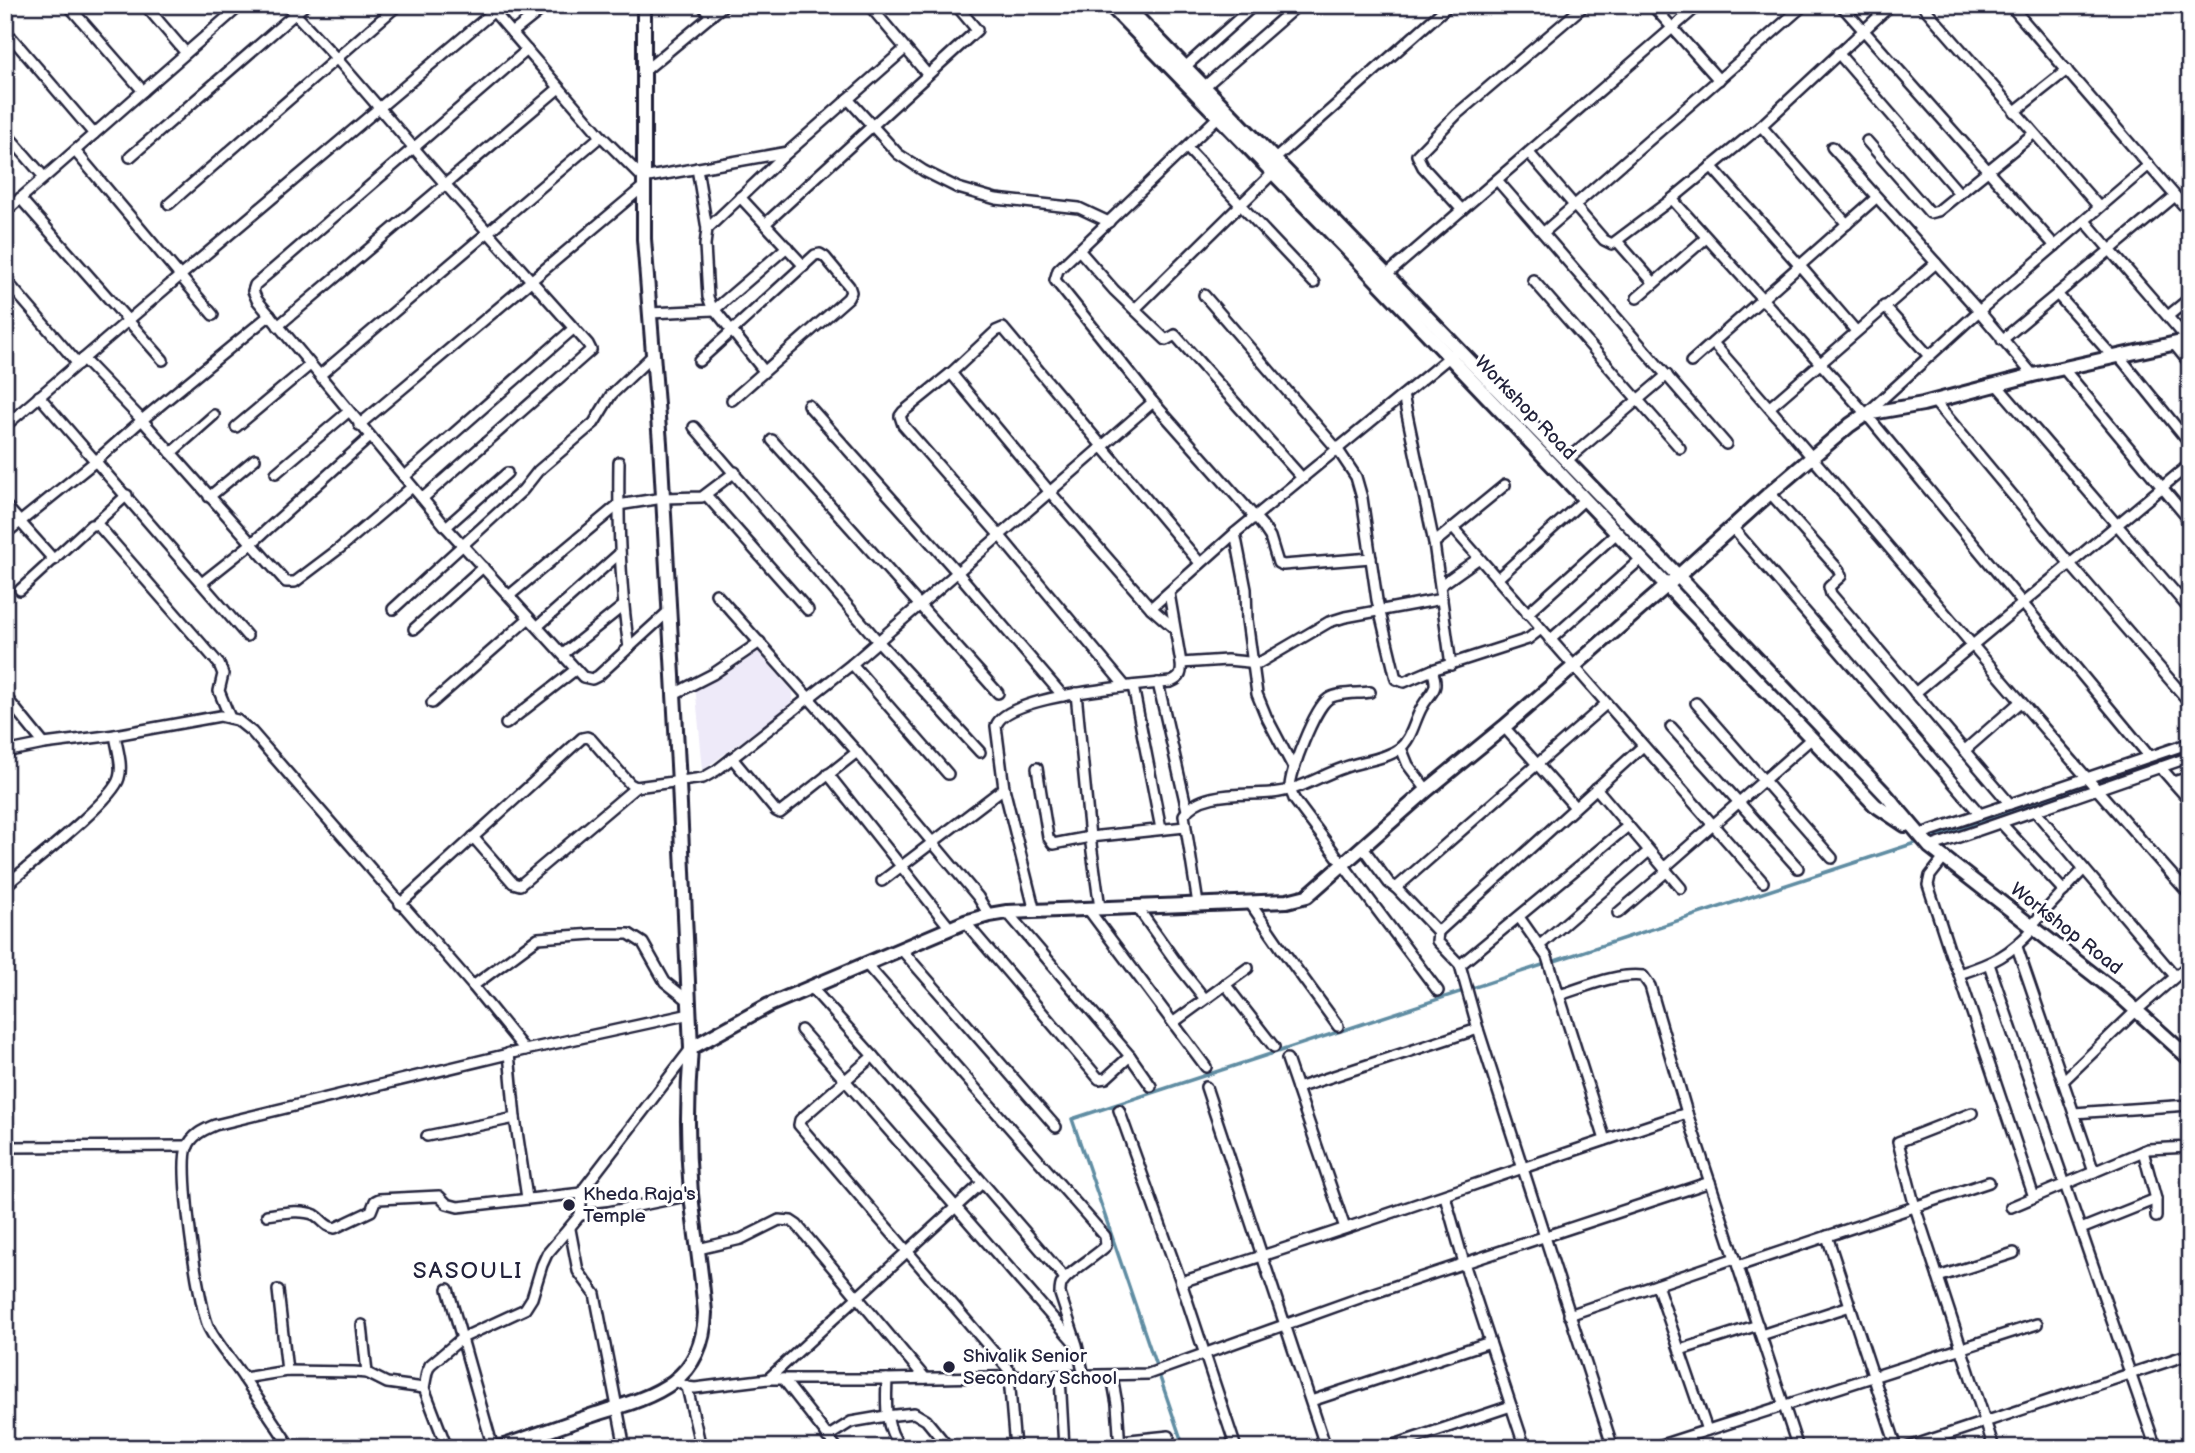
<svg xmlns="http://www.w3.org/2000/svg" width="2195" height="1453" font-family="'Balsamiq Sans',sans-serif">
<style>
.built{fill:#eeeaf9}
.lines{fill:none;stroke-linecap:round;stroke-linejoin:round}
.stream{stroke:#608da3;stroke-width:3.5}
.street-casing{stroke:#22223b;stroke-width:14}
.secondary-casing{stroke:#22223b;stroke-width:18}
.street{stroke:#fff;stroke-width:9}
.secondary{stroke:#fff;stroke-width:12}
.poi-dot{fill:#22223b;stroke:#fff;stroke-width:2.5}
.labels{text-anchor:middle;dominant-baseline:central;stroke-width:6;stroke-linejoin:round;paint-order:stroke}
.street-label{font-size:19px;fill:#22223b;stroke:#fff}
.poi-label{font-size:19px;fill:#22223b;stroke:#fff;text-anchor:start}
.quarter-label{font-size:23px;letter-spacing:2px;fill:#22223b;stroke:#fff}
</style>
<rect width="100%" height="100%" fill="#fff"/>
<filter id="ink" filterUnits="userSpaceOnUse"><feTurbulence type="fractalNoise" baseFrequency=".0143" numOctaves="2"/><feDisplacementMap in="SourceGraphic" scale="14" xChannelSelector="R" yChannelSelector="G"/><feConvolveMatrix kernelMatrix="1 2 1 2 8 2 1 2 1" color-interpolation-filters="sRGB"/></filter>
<g filter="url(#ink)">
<path class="built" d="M757,650l36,42 -1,12 -89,66 -8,-85z"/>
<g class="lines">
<g class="stream">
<path d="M1929,839l261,-88"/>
<path d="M1184,1448l-112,-329 849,-278"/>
</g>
<g class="street-casing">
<g id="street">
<path d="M68,5l75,86"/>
<path d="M145,5l41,48"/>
<path d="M287,5l50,54 108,125 143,160 3,6 -168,148"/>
<path d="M488,5l113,131 42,42 145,-26"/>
<path d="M702,5l9,11"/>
<path d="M869,5l58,69"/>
<path d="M1652,5l67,75"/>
<path d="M1841,5l214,241"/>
<path d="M1922,5l177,202"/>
<path d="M2010,5l180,208"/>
<path d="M5,30l89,104"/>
<path d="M512,33l35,-28"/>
<path d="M527,50l-272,235 -2,6 4,9 189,227 137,150 9,2 6,-3 72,-66"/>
<path d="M1838,53l121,140"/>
<path d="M1185,67l69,-62"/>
<path d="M642,73l82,-68"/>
<path d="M1204,87l94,-82"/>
<path d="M848,99l50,55 26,17 34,17 38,11 83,9 30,14"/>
<path d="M2014,112l53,-42"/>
<path d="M1218,117l-160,153 -3,10 98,122 109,123 8,12 8,26 5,2 88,-7"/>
<path d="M1761,126l86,98"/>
<path d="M5,132l39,45"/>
<path d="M1867,141l63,72 8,-2 95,-77"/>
<path d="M1832,147l147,164 54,64"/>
<path d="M1187,148l127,135"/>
<path d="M75,151l138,164"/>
<path d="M1529,153l75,87 8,4 60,-45 89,-73 130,-121"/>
<path d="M130,157l175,-152"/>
<path d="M1275,159l174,-154"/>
<path d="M1711,166l89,100 56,65"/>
<path d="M697,168l10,61"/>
<path d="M1497,180l229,264"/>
<path d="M740,197l64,69"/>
<path d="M20,198l143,162"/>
<path d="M1672,199l194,215 283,342"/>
<path d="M169,204l229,-199"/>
<path d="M1462,210l-39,-43 -6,-12 40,-41 128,-109"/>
<path d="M5,212l236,-207"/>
<path d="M2085,221l103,119"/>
<path d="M765,224l212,-194 -21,-25"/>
<path d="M1544,232l260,-227"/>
<path d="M1617,241l37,42"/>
<path d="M1079,250l35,40 52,50 9,-5 128,144"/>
<path d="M5,279l73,85"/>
<path d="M1382,279l317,-274"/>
<path d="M1533,280l147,168"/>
<path d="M2057,294l56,63"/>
<path d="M1204,295l134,155 18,27 6,21 15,102 19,79 8,3 28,-12 96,-31 13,-10"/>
<path d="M1637,298l69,-60"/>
<path d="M1884,306l45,50"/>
<path d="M1135,309l138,-136"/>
<path d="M650,313l64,-3 73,-63"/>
<path d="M2168,316l22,-18"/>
<path d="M278,326l281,-238"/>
<path d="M2002,340l173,-144"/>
<path d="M1713,343c160,183 315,371 477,552"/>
<path d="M2173,343l17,21"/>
<path d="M2119,356l71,88"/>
<path d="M83,359l59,61 144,162h9l45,-34 72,-61"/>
<path d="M699,361l116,-106 5,-1 5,3 24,29 2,6 -3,6 -116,102"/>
<path d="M1691,362l185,-164"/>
<path d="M2063,368l127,153"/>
<path d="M764,371l-53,-66 -3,-8 -3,-52 2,-16 81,-77 117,-103"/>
<path d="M951,373l98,118 102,117 23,20"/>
<path d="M320,375l281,-239"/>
<path d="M1996,384l194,226"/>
<path d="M1403,395l31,148 17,122"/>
<path d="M39,396l208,240"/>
<path d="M1934,401l136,163 120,139"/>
<path d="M808,405l149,167 106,124"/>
<path d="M1770,407l166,-144"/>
<path d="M1867,413l112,-102 170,-146"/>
<path d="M359,425l285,-239"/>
<path d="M5,426l175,-150 313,-264"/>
<path d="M236,427l74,-62"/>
<path d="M694,427l183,213 103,112"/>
<path d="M772,440l226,253"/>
<path d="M171,453l43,-38"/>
<path d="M1566,461l101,-86"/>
<path d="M619,462c-1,62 1,124 10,186"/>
<path d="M276,473l72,-61"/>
<path d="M404,477l169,-148"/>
<path d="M1770,493l68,76 3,7 -12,11 2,7 179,210"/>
<path d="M706,495l102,115"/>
<path d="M209,497l46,-38"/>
<path d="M5,505l49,55"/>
<path d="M95,524l32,-29"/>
<path d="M446,527l61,-54"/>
<path d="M1732,527l248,287"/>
<path d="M1453,528l310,354"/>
<path d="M1235,533l11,56 1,31 10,74 9,22 28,53"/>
<path d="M5,534l92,-74 45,-40 128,-105"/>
<path d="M1434,543l71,-58"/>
<path d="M1497,579l88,-80"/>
<path d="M203,582l48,-38 119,-107"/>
<path d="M1441,585l38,-27"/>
<path d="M20,590l71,-65h7l121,139 4,10 -4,17 11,27"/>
<path d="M716,594l141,158 121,145 11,18"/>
<path d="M510,595l108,-90 45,-7 39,-1 33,-25"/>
<path d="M1151,608l84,-75 218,-179"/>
<path d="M393,609l130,-119 15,-19 56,-48 17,-28 42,-40"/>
<path d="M1527,614l90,-81"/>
<path d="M538,626l82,-73"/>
<path d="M414,629l69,-62"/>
<path d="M1550,640l92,-82"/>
<path d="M563,654l60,-48"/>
<path d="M1181,663l46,-3 32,3 70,-41 16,-5 97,-18"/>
<path d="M852,664l96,110"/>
<path d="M1158,683l29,127"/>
<path d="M1125,686l-125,-150 -97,-111 -3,-9 3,-4 48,-39 45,-42 7,-3 197,235"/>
<path d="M1133,686l28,143"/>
<path d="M1370,692c-12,2 -32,0 -42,7 -13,9 -39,74 -38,90 0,1 4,9 4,10l144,192"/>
<path d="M1076,693l14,144 10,71"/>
<path d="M1915,693l275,-229"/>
<path d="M674,694l39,-20 47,-32"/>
<path d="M5,696l39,48"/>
<path d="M432,703l97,-85"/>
<path d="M1696,703l136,155"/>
<path d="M506,724l69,-54"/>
<path d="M1504,727l71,80"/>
<path d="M1671,727l127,141"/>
<path d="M1401,748l7,17 19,25"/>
<path d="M1964,751l56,-49"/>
<path d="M5,752l39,-8 71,-9 105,-19 17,4 15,12 221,254 52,64"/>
<path d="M732,758l44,53 4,2 77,-61"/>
<path d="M2160,767l30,34"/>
<path d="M1037,768l11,69 5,7 37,-7 95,-10"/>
<path d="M828,774l122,154"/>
<path d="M2173,782l17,-5"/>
<path d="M1596,788l85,100"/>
<path d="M2035,811l140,165"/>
<path d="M2001,823l63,68"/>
<path d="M1918,835l272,-92"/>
<path d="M473,837l40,46 7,2 116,-98"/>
<path d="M1930,847l260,-90"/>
<path d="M1363,848l26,35 7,5 210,-184"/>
<path d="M1944,858l-14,18 -2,9 23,70 8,19c34,-11 51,-19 75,-46"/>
<path d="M5,861l6,20"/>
<path d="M1664,868l148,-130"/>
<path d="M882,881l122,-93"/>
<path d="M5,886c22,-19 108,-85 114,-108 4,-13 -2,-30 -4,-43"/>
<path d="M1396,888l42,44 -1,9 23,24"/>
<path d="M1250,903l31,45 57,78"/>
<path d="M400,904l182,-166 5,-1 4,2 39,45 6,3 67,-9 14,-8 135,-106 301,-262"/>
<path d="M1198,904l-14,-89c17,-27 67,-18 95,-23 22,-3 43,-17 64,-24 17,-7 41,-8 56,-19 13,-10 15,-28 23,-42 9,-16 18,-16 10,-37"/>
<path d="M1137,907l44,62 24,30"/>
<path d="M1088,909l118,158"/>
<path d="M1007,912l123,144 21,30"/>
<path d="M1035,912l-31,-124 -8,-62c10,-31 144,-41 175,-44 10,-4 11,-9 10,-19l-12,-70"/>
<path d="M1618,913l48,-41"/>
<path d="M1519,917l28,40 58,183"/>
<path d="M965,922l134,157 7,-1 24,-22"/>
<path d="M2031,926l53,-57"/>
<path d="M1438,932l205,-186"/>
<path d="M1539,946l110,-95"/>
<path d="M2017,947l77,225"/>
<path d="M901,949l155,178"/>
<path d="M866,964l239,272 1,10c-10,10 -39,27 -44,37 -2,3 -2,6 -2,11l17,51 7,31"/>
<path d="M1989,964l167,484"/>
<path d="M1959,974l75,223"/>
<path d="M1225,984l49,63"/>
<path d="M473,986l65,-48 56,-4h35l14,9 22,39 24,19"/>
<path d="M811,987l62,69 192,222"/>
<path d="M1559,995c27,-8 56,-22 84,-19l7,10 37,127 111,335"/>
<path d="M1174,1022l74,-54"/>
<path d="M801,1030l272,311"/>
<path d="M509,1053l6,65 12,80"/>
<path d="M873,1056l-73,64 -1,5 216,252"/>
<path d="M1287,1059l58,169"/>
<path d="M2063,1081l74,-71 53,-46"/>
<path d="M1206,1087l120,361"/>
<path d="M1297,1088l181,-59"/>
<path d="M1119,1110l62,172 55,166"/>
<path d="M1972,1113l-74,29 17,65 79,241"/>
<path d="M2074,1113l115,-8"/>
<path d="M427,1136l88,-18"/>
<path d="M5,1147l183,-1"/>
<path d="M2143,1151l13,48v18"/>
<path d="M1445,1196l19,67 61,185"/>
<path d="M2011,1207l137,-58 42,-2"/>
<path d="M267,1215c15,-2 34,-6 48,0 8,5 10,12 20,13l36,-17 4,-10 4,-2 60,-3 8,8 11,3 124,-14"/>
<path d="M580,1215l28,-3 83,-17"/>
<path d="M570,1229l8,42 17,23 30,154"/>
<path d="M2081,1229l75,-30"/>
<path d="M1827,1236l70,212"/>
<path d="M698,1249l43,-10 38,-19 12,1 6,4 128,153"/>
<path d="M1738,1266l251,-84"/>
<path d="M1938,1277l76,-24"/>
<path d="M1181,1282c170,-53 337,-114 506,-169"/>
<path d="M1657,1285l50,145"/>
<path d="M448,1289l45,159"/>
<path d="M278,1290l9,81"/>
<path d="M1569,1315l166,-57"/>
<path d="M362,1325l5,48"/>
<path d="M1761,1335l89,-29"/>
<path d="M1680,1350l78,-25"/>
<path d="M1112,1376l5,28 3,44"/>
<path d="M1009,1377l6,71"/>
<path d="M1060,1377l4,71"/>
<path d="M244,1378l43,-7 67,1 13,1 20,10 37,5"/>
<path d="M768,1379l214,-196"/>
<path d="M783,1379l54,69"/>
<path d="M887,1379c-1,25 -3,48 14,69"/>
<path d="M676,1381l11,6 8,1 73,-9h119l261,-5 217,-78 345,-114"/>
<path d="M687,1387l14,61"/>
<path d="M1311,1401l179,-59"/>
<path d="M827,1437l24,-15 35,-6 28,-3 12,7 23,28"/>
<path d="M1120,1441l49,-5"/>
<path d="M291,1448c-16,-24 -32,-48 -48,-71 -11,-17 -25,-31 -34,-49 -11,-21 -30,-159 -22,-180 5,-13 16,-18 28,-23l310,-75 165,-36"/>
<path d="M447,1448l-23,-60 3,-16 3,-7 32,-27 63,-29 7,-11 10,-33 5,-11 33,-39 2,-22 3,-6 105,-137"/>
<path d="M1385,1448l126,-42"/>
<path d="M1613,1448l-135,-419 -18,-64 168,-139"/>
<path d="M1652,1448l385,-124"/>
<path d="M1906,1448l284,-94"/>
</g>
</g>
<g class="secondary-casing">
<g id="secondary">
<path d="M1110,5l238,245 527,555 30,20"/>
<path d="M1125,5l553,571 208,219 44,52 187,146 73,66"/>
<path d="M691,1048l78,-43 196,-83 24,-7 18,-3 280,-11 20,-5 120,-106 77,-63 174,-151 92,-83 80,-68 16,-11 57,-10 110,-29 157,-35"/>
<path d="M498,1448c33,-11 65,-23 98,-34 58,-18 107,-31 109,-101 -3,-40 -10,-79 -14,-119 -4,-48 -4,-98 0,-146l-12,-265 -19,-340 -16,-204v-234"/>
</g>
</g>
<use href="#street" class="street"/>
<use href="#secondary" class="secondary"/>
</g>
</g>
<g class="poi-dot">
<circle cx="569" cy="1205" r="7"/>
<circle cx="949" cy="1367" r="7"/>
</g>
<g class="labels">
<g class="street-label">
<text transform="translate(1525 408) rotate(46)">Workshop Road</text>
<text transform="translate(2066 929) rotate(38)">Workshop Road</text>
</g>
<g class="poi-label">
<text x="583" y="1194">Kheda Raja's<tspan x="583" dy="22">Temple</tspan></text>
<text x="963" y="1356">Shivalik Senior<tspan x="963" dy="22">Secondary School</tspan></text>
</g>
<g class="quarter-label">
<text x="468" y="1271">SASOULI</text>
</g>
</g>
<rect width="2195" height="1453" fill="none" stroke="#fff" stroke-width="28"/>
<rect x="14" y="14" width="2167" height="1425" fill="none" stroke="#22223b" stroke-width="2.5" filter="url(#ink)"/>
</svg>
